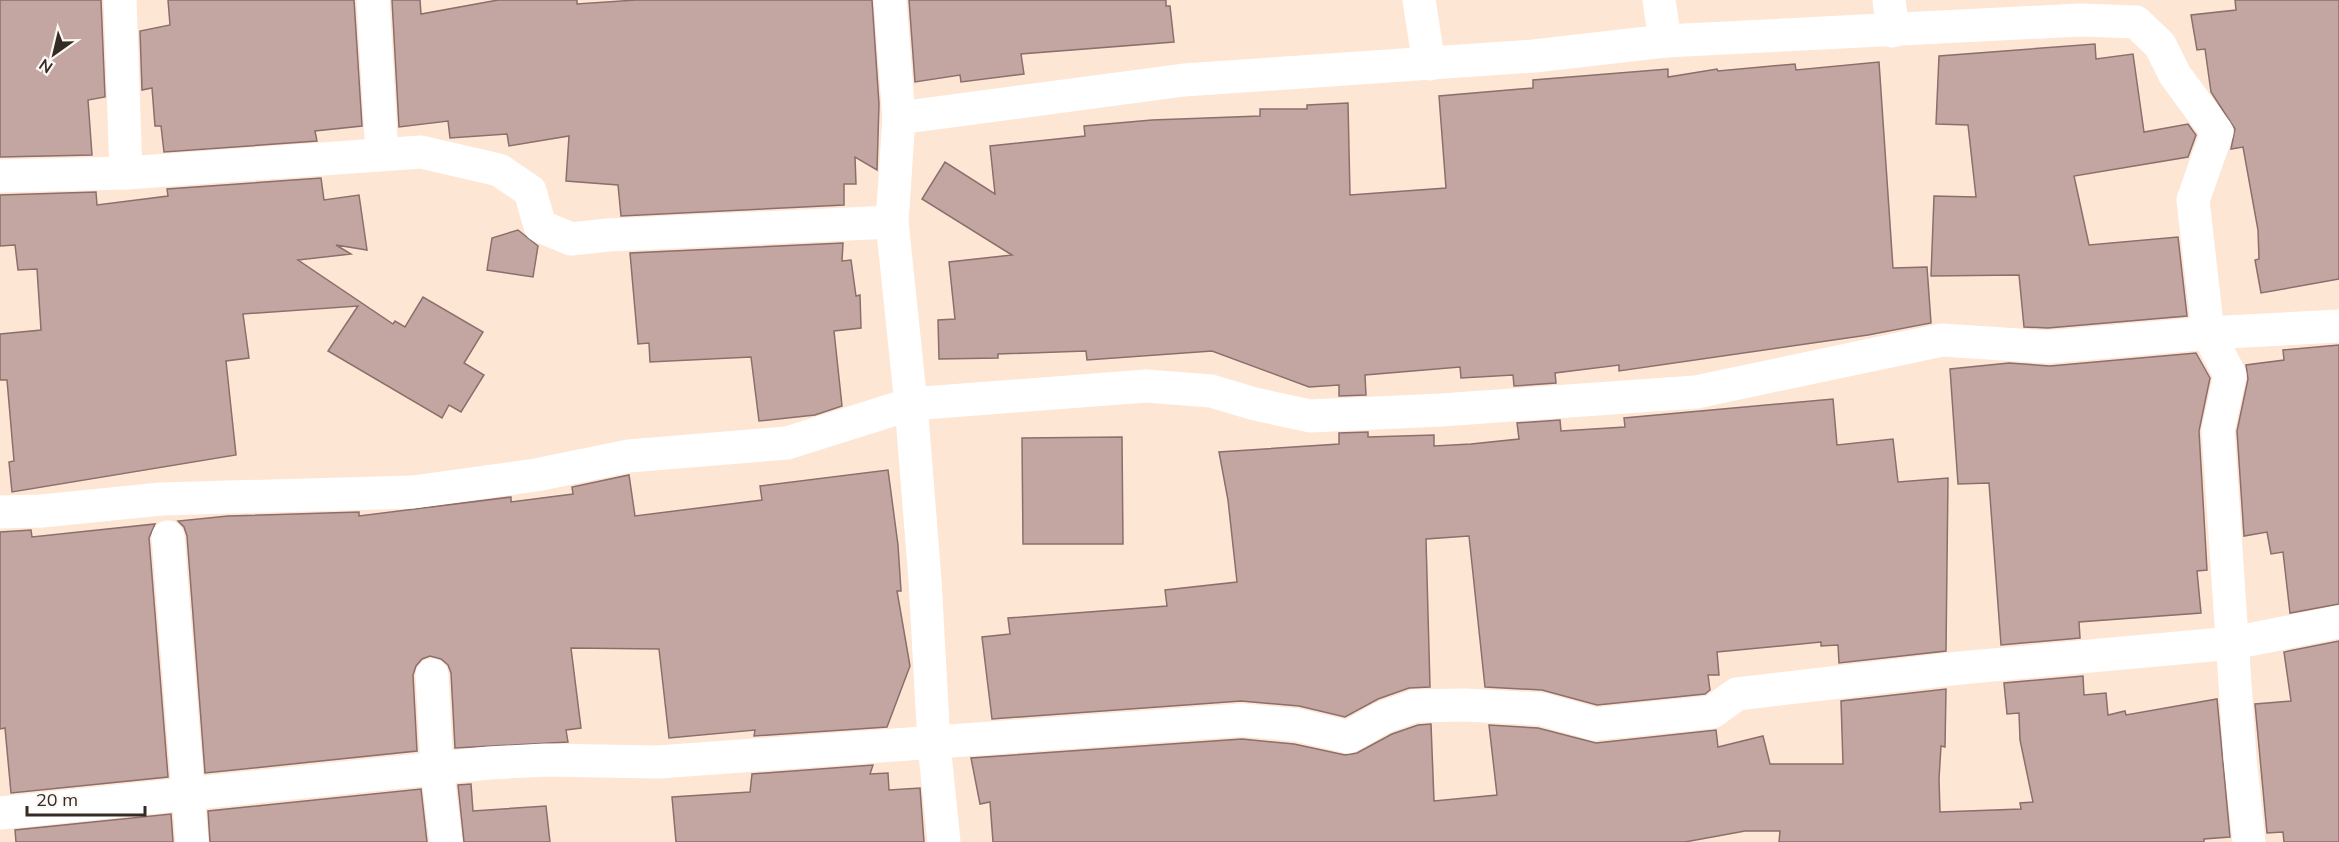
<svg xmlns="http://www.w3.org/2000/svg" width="2339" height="842" font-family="Mulish,sans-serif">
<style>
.building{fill:#c3a6a1;stroke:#8a6f6b;stroke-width:1.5}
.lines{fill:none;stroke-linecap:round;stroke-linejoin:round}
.street{stroke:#fff;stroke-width:33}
</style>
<rect width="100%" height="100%" fill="#fee6d5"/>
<g class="building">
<path d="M0,0h101l4,97 -17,3 4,55 -92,2z"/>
<path d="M168,0h186l8,126 -47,5 2,10 -153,11 -3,-26h-6l-3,-38 -10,2 -2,-59 30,-6z"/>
<path d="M392,0h28l1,14 77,-14h79v4l59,-4h236l7,104 -2,66 -22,-13 1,27h-12v21l-223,11 -3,-31 -52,-4 3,-45 -60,10 -2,-12 -57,4 -2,-17 -49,6z"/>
<path d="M909,0h257v6h4l4,36 -153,12 3,20 -63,8 -1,-7 -45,7z"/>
<path d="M2235,0h104v279l-78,14 -6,-33 4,-1 -1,-29 -15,-83 -12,2 4,-20 -24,-37 -6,-43 -8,1 -6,-35 45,-5z"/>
<path d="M2095,44l1,15 37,-5 11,78 44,-8 8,11 -8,22 -114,19 15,69 89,-8 9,79 -139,12 -24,-1 -5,-52 -88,1 3,-80 42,1 -8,-72 -32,-1 3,-68z"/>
<path d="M1879,62l14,206 34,-1 4,56 -63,12 -249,36v-6l-64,8 1,10 -42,3 -1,-11 -52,3 -1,-11 -95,8 1,20 -27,1v-11l-30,2 -97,-36 -125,9 -1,-9 -88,3v4l-59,1 -1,-39 17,-1 -6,-57 63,-7 -90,-56 23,-37 50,32 -5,-48 95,-10 -1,-10 68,-6 108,-4v-7h47v-4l41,-2 2,92 96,-7 -7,-92 94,-8v-8l135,-11v8l49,-8 1,2 77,-7 1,6z"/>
<path d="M321,178l3,22 35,-5 8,55 -31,-5 15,9 -53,6 95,64 2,-3 10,6 18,-30 60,35 -19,31 20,12 -23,37 -12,-7 -7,13 -114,-67 30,-45 -115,8 6,44 -23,3 10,94 -224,37 -3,-30 5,-1 -7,-81h-7v-46l41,-4 -4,-61 -19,1 -3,-25 -15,1v-51l96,-3 1,13 71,-9 -1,-7z"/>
<path d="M518,230l20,16 -5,31 -46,-7 5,-32z"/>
<path d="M843,243l-1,18 9,-1 5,36 4,-1 1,33 -27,3 8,75 -27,9 -56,6 -8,-64 -101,5 -1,-19 -11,1 -8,-91z"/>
<path d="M2339,345v259l-49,9 -7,-61 -12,2 -4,-22 -23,4 -7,-105 11,-52 -2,-14 38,-5 -1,-10z"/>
<path d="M2196,353l14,25 -11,53 8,139 -10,1 4,42 -122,9 1,16 -79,7 -12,-162 -31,1 -8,-115 59,-6 41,3z"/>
<path d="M1833,399l4,46 56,-6 5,43 50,-4 -2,173 -107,12 -1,-18 -17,1v-4l-104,10 2,23h-11l2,15 -5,4 -108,11 -55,-15 -57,-3 -16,-151 -43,3 4,148 -21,1 -31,11 -33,18 -46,-11 -58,-5 -249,18 -10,-82 28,-3 -2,-16 159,-12 -2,-16 72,-8 -9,-82 -9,-48 120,-8v-11l29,-1v5l66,-2v11l37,-2 48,-5 -2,-16 43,-3 1,11 64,-4 -1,-9z"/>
<path d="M1122,437l1,107h-100l-1,-106z"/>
<path d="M888,470l10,75 3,46h-4l13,75 -23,61 -133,9 1,-6 -86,8 -10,-89 -88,-1 10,80 -15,2 2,12 -113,6 -4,-75 -3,-8 -7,-6 -11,-3 -8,3 -6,7 -3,9 4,76 -212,22 -18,-237 -3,-9 -6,-6 50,-5 131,-4v4l152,-19v5l62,-8 -1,-7 57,-12 6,41 127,-16 -2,-14z"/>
<path d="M155,524l-6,14 19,239 -157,16 -6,-65 -5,1v-197l31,-2 1,7z"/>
<path d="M2339,641v201h-55l-1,-10 -16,1 -12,-129 36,-3 -7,-49z"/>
<path d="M2083,676l1,19 22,-2 2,22 17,-4 1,4 91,-16 13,138 -26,2v3h-425l1,-11h-35l-60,11h-692l-3,-40 -10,2 -9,-46 271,-19 52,5 51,11 12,-2 35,-19 26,-9 13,-1 3,77 63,-6 -8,-70 49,3 58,15 120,-13 2,17 45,-11 7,28h73l-2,-63 105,-12 -1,58 -4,-1 -2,33 1,33 81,-3 -1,-6 13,-1 -13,-62 -1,-27 -12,1 -3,-31z"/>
<path d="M873,765l-3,9 18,-1 1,17 31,-2 4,54h-248l-4,-45 78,-5 2,-18z"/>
<path d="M471,784l2,27 73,-5 4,36h-86l-6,-57z"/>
<path d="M421,789l6,53h-217l-2,-31z"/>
<path d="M171,814l2,28h-157l-1,-12z"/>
</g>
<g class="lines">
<g class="street">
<path d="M120,0l6,173"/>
<path d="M373,0l9,154"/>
<path d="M890,0l9,118 -7,104 19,182 14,176 9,164 10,98"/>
<path d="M1419,0l10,64"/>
<path d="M1659,0l6,41"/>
<path d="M1889,0l4,31"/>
<path d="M899,118l285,-38 350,-24 131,-15 415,-21 56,2 24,23 15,30 42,57 -24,68 15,133 22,42 -12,55 22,328 9,84"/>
<path d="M0,176l126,-3 295,-21 78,18 31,21 10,35 31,13 37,-4 284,-13"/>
<path d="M0,512l42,-1 119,-12 252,-7 123,-17 93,-19 158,-13 124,-39 235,-18 65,5 44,13 55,12 131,-6 255,-18 246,-52 106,7 160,-14 131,-7"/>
<path d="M168,537l24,305"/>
<path d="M432,675l5,94 9,73"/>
<path d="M0,813l489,-50 56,-3 113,2 584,-42 55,5 51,12 36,-20 31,-11 50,-1 76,4 54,15 117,-12 25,-18 223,-26 273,-25 106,-21"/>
</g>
</g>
<g transform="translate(54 54) rotate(214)" stroke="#fcf8f4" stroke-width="4.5" paint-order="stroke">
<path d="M0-4.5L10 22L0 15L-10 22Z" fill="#342b25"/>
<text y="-9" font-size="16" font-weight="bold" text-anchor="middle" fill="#342b25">N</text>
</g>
<path d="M27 806v9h118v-9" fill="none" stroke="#342b25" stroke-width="3"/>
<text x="36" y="806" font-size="18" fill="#342b25" stroke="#fcf8f4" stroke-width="4.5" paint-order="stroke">20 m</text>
</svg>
